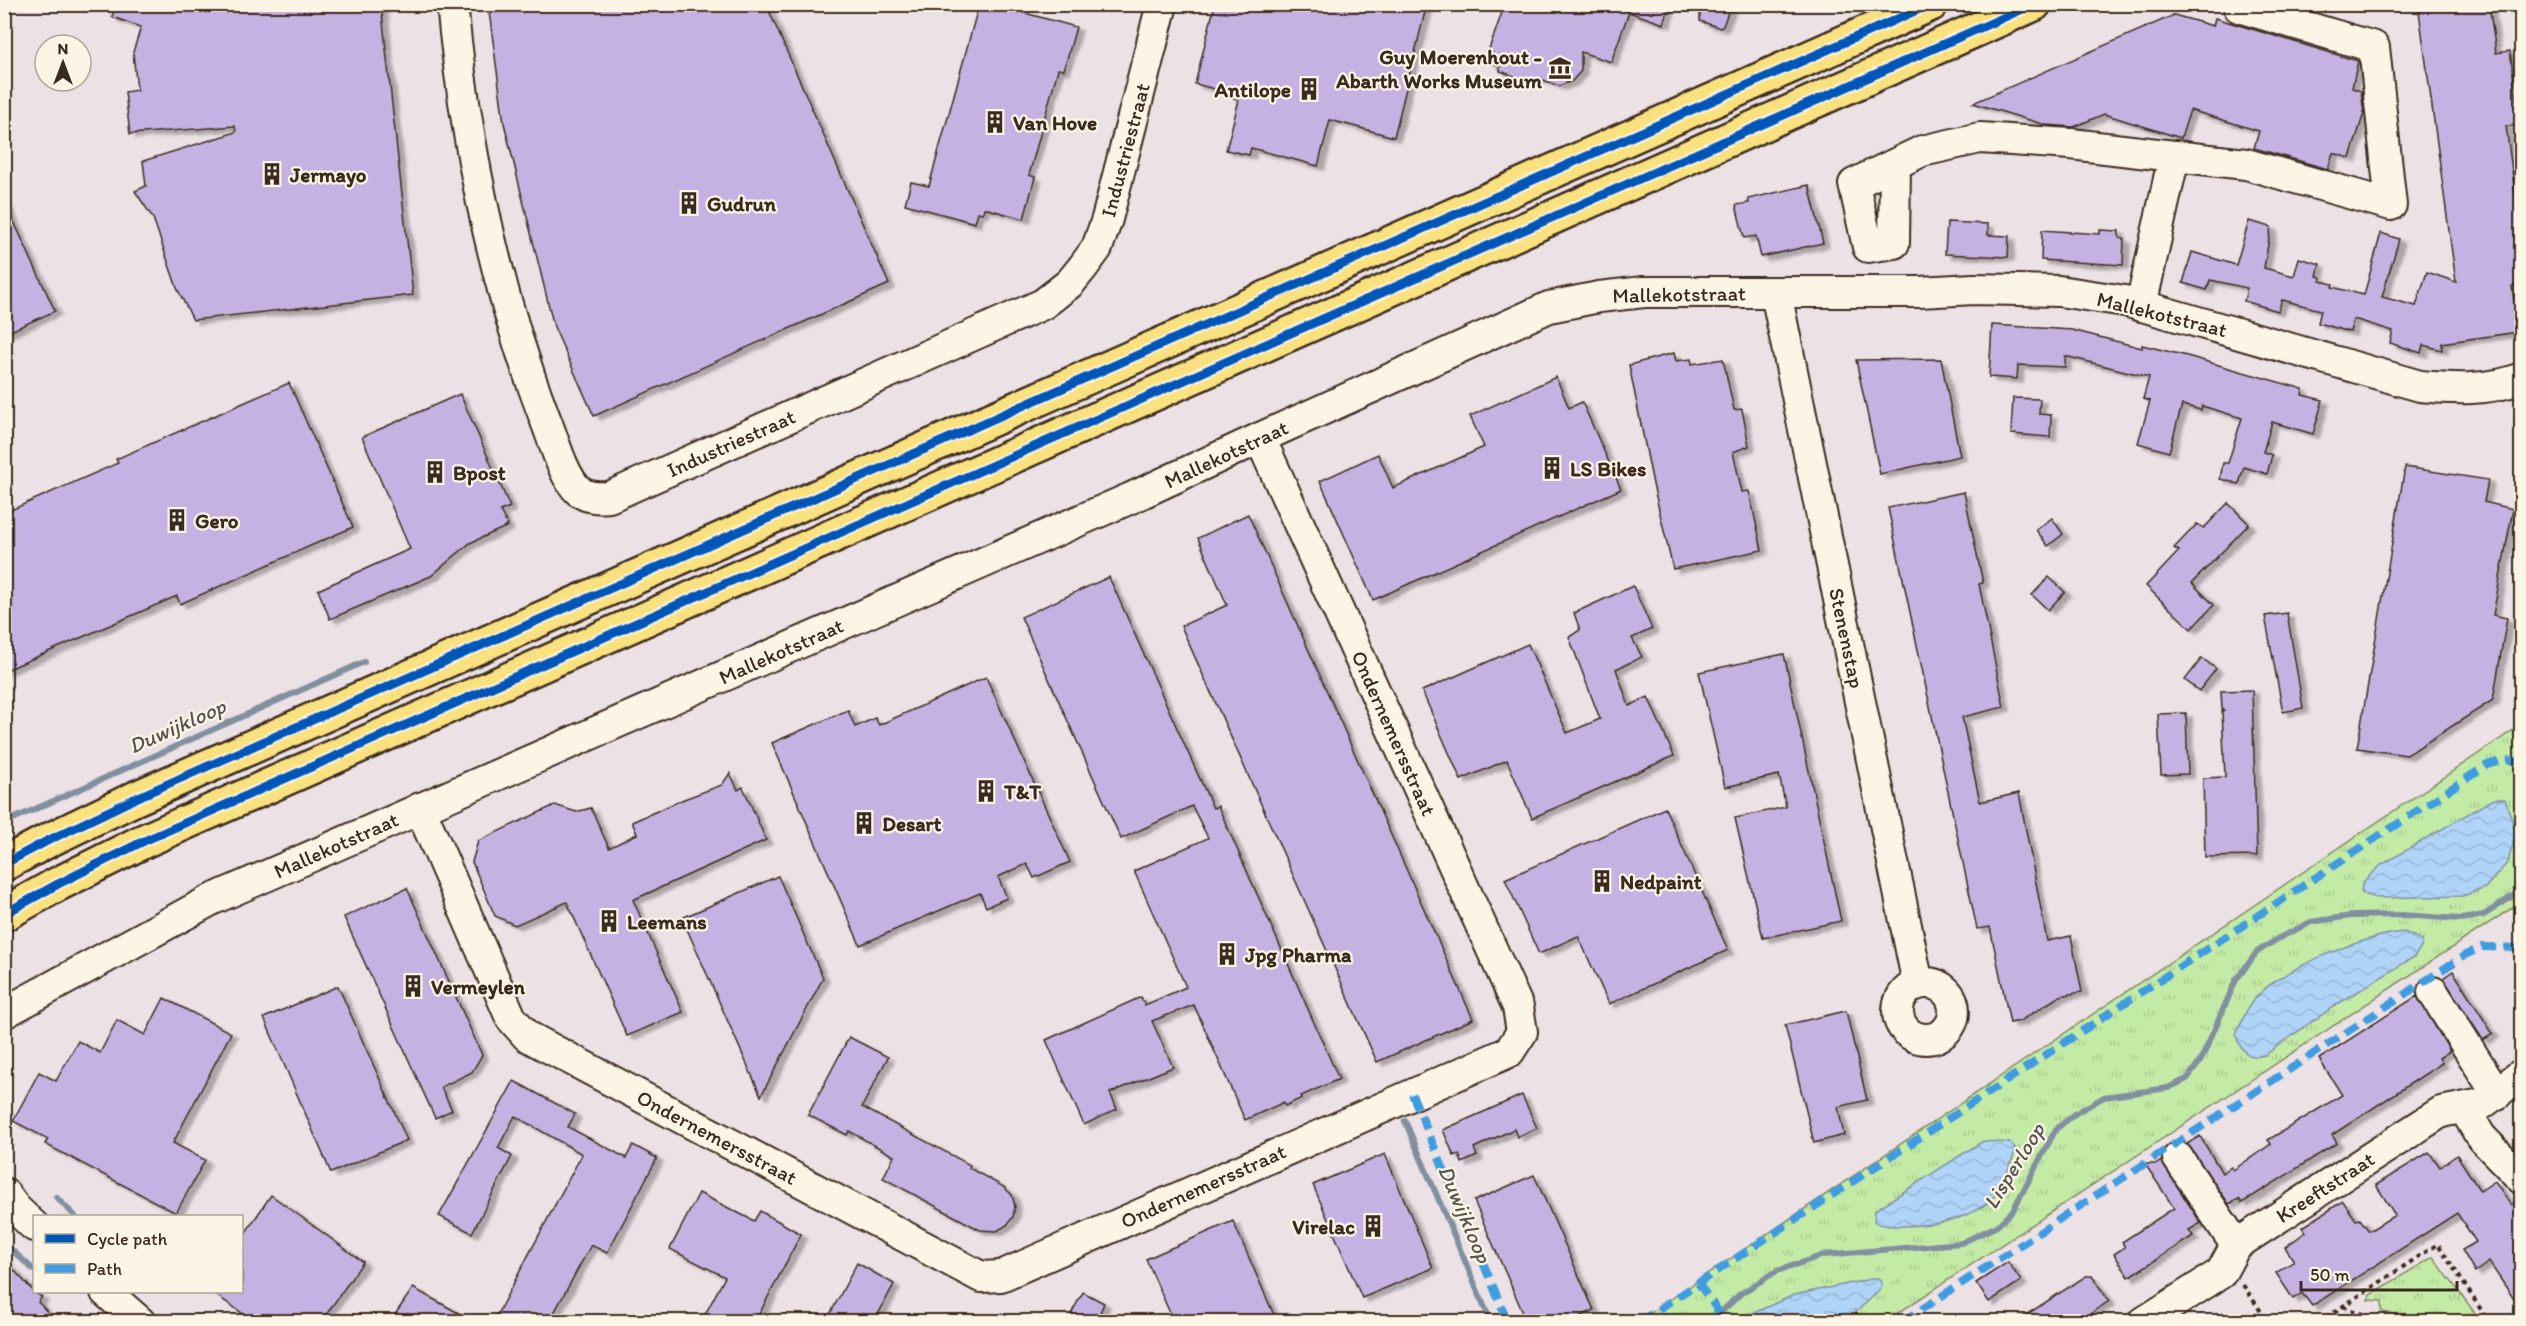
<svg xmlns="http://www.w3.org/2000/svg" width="2526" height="1326" font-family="Itim,sans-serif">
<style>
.grass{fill:url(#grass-tufts);stroke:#808a62;stroke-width:1.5}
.water{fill:url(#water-waves);stroke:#8190a1;stroke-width:1.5}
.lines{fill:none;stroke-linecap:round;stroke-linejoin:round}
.stream{stroke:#8190a1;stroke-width:6}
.building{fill:#c6b2e2;stroke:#3b2a1e;stroke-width:1.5;filter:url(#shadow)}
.minor-casing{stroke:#3b2a1e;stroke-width:34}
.highway-casing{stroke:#3b2a1e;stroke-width:38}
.path{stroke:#3b2a1e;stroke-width:4;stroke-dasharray:4.5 4.5;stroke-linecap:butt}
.minor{stroke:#fcf5e5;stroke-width:30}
.highway{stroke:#fae180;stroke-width:33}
.quiet{stroke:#3f9ce0;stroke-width:8;stroke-dasharray:15 8;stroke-linecap:butt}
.cycleway-casing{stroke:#fcf5e5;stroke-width:13}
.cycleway{stroke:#0057b8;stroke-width:9}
.labels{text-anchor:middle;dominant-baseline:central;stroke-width:4.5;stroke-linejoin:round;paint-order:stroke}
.poi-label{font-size:21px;font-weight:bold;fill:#3b2a1e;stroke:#fcf5e5;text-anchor:start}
.street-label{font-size:21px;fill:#3b2a1e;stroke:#fcf5e5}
.water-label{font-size:22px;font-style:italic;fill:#585454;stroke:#fcf5e5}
</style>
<defs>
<pattern id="grass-tufts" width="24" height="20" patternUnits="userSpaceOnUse" patternTransform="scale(1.5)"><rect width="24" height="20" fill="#c4eba6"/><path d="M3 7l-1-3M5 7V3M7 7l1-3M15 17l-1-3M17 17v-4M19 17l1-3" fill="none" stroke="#a9ca8e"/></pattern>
<pattern id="water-waves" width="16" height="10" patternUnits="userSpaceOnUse" patternTransform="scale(1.5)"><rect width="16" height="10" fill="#afd4f8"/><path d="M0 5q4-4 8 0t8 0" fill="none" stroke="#97b6d4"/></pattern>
<filter id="shadow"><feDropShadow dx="6" dy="4" stdDeviation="1.5" flood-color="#0004"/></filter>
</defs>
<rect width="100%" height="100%" fill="#ece1e4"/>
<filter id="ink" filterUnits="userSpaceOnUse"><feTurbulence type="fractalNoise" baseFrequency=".0167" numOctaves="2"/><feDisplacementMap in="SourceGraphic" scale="12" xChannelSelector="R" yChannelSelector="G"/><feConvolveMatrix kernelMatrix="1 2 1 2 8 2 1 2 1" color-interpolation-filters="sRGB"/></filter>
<g filter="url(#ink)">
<g class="grass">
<path d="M2521,725v177l-635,419 -249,1z"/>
<path d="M2433,1257l48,64h-76l-10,-7 -13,-2v-11l-14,-1 2,-5z"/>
</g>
<g class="water">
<path d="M2493,799h12l10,30 -1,11 -6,22 -23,26 -22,8 -87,2 -10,-3 -5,-5 2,-8 18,-17z"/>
<path d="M2404,932l18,8v6l-8,11 -81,50 -68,48c-16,5 -25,-4 -29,-20 5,-10 9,-24 16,-33 24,-32 112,-67 152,-70z"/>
<path d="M1983,1141l28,2 5,6c-4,12 -15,40 -24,50 -9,9 -28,18 -41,21 -14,4 -67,11 -77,1l1,-11z"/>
<path d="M1871,1279h8l3,6 -2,5 -34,31h-111l59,-26z"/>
</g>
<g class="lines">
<g class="stream">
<path d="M4,823l360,-161"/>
<path d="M1405,1121l86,201"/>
<path d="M56,1197l19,19"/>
<path d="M5,1244l29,26"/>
<path d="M197,1317l8,5"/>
<path d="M1711,1322l29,-28 37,-23 47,-16 137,-12 36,-17 16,-16 43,-81 20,-16 28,-16 64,-9 19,-9 14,-19 35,-80 21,-28 22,-14 32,-16 40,-6 51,-1 59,4 23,-4 38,-25"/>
</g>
</g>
<g class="building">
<path d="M116,4h265l32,291 -220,25 -16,-32 -24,-70 -18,-27 11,-5 -3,-25 93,-29 -1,-6 -105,8 -5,-42 12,-2 -4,-38 8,-25 -29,-10z"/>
<path d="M488,4h278l123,280 -295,132 -40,-89 -50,-204z"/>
<path d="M979,4h13l84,23 -12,43 -6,-1 -29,106 6,2 -11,42 -40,-11 -1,5 -5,-1 -3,11 -70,-19 6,-22 18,4z"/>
<path d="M1215,4h212l-33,133 -64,-17 -12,46 -67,-18 -2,7 -23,-5 13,-50 -9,-3 1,-4 -36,-9z"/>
<path d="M1505,4h165l-6,20 -35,-12 -18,50 -30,-10v19l-9,10 -13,5 -21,-8 -5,5 -33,-12v-5l-10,-4 3,-9 -5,-1z"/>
<path d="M1700,4h31l-8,22 -3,2 -20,-7z"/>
<path d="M2418,4h71l7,49 14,-2 10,74 -14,1 16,119v39l-10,2 6,46 -76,11v7l-19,-5 -2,8 -31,-10 3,-12 -36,-11h-4l-3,12 -32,-9 3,-13 -39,-10 -4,11 -34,-10 3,-13 -37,-8 -3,10 -24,-7 9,-31 44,13 13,-44 22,6 -7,41 30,8 5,-18 21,6 -3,12 4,1 -1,4 13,3 -1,3 32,8 17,-62 18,6 -17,58 34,9 11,-34 29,10z"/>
<path d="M2174,15l39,11 2,-8 143,43 -6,27 9,3 3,22 -14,45 -17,-5 -5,16 -74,-21 5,-17 -69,-21 -9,28 -77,-24 -30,13 -28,-2 -73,-22z"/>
<path d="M1809,185l14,58 -62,14 -5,-21 -12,2 -8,-33 13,-2 -1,-4z"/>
<path d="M4,200l51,111 -51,23z"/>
<path d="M1947,222l41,2v11l21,1 -1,21 -63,-3z"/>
<path d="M2042,230l58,4v-4l19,1v7l5,1 -1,26 -82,-5z"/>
<path d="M1992,325l80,5 70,18v-3l45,11 116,33 -1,6 21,5 -10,34 -41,-12 -9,30 9,3 -5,19 -23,-7 -5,17 -19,-5 3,-16h5l14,-45 -40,-12 -1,4 -19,-5 -13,47 -31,-9 12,-42 -7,-2 6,-22 -84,-21v11l-47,-2 -1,14 -28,-2z"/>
<path d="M1674,353l2,8 15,-2 1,5 31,-5 11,51 8,-1 7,37 -16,6 9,40 7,-1 13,59 -89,19 -20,-85 -24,-119z"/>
<path d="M1941,359l19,97 -80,18 -24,-114z"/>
<path d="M1556,377l13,31 13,-6 39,87 -248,111 -53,-119 58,-27 15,34 91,-41 -14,-31z"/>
<path d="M289,383l64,144 -173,77 -3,-8 -173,75v-158l114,-50 -2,-4z"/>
<path d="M460,394l50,113 -10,4 8,15 -38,17 -39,33 -101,43 -12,-29 92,-41 -48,-112z"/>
<path d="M2013,398l27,1 -1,15 12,1 -1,22 -39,-3z"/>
<path d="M2405,467l83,13 -4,22 29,7 -20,106 14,3 -14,82 -86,55 -50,-7z"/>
<path d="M1964,492l19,91 -4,1 25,123 -42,10 18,85 39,-9 28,148 24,-5 11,56 -22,4 -40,25 -10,2 -20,-96 -13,2 -89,-421z"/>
<path d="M2228,503l21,21 -57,59 22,22 -23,24 -45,-43 33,-35 -5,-3 23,-24 7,4z"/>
<path d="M1248,514l225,505 -96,43 -196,-436 46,-21 -29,-67z"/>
<path d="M2052,518l11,16 -15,12 -12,-16z"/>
<path d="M1109,577l104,231 5,-2 121,273 -38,17 1,2 -17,8 -1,-4 -39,18 -51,-115 -42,16 21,46 -63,26 7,16 -33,16 -38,-85 95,-43 4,8 41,-18 -52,-116 74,-33 -16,-32 -71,33 -100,-222z"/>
<path d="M2049,577l16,15 -17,18 -16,-15z"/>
<path d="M1633,586l19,43 -20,9 10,19 -26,12 13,37 19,-9 26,59 -142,62 -25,-58 -46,20 -39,-89 106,-47 39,89 33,-14 -31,-82 11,-7 -6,-17z"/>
<path d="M2287,613l16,95 -20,4 -18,-96z"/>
<path d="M1784,654l57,267 -78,17 -28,-120 51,-11 -7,-32 -54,12 -26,-115z"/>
<path d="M2202,658l14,11 -17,22 -14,-11z"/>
<path d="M986,677l84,185 -36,16 -7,-14 -29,13 9,21 -21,9 -6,-14 -120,52 -88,-202 76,-33 7,17 20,-9 4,7z"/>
<path d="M2252,690l5,166 -52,1 -2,-79 22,-1 -3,-66h2l-2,-2 -1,-18z"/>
<path d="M2186,713l2,61 -27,1 -3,-61z"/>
<path d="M730,773l8,17 5,-3 23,53 -133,60 50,112 -56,24 -60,-134 -52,23 -20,-9 -23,-54 6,-21 77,-36 21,7 15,-4 18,40 28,-14 -5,-12 52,-23 38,-14z"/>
<path d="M1665,808l63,142 -119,54 -31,-68 -39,18 -34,-75z"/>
<path d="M778,876l45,102 -62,118 -79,-178z"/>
<path d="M407,888l75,167 -10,17 -31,15 11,23 -17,8 -91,-201z"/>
<path d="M2453,971l40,63 -10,6 -40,-62z"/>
<path d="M338,986l69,154 -76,33 -67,-155z"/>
<path d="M2417,996l33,55 -11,7 3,5 -110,72 5,8 -95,60 -3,-4 -10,5 -42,-60 13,-8 22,37 9,-6 2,3 38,-26 -3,-4 74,-45 -23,-36z"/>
<path d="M164,998l67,35 -58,110 32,17 -29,53 -131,-69 3,-5 -35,-18 26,-49 17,9 22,-40 22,12 17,-33 28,15z"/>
<path d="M1846,1011l21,89 -29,7 6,28 -30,8 -29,-118z"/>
<path d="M849,1037l39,20 -26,50 108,58 -1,3 35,19 8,8 3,11 -2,11 -6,8 -10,6 -17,-1 -97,-52 11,-22 -45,-25 -2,4 -39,-20z"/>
<path d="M514,1081l61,33 -7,13 58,31 7,-13 24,13 -50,95 -16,-8 -42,77h-56l89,-168 -67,-38 -17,32 14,8 -40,77 -33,-17z"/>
<path d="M1522,1095l15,33 -20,9 -3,-8 -40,19 3,8 -15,7 -3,-9 -5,2 -11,-26z"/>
<path d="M2429,1152l11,15 17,-12 23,36 15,-10 16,24 4,-3 7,11v98l-33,-49 -14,10 -13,-22 14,-8 -19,-29 -145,93 -10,-13 -9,6 -17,-26 18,-12 -9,-14 21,-15 -3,-5 40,-26 13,19 4,-1 9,12 26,-16 -19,-30z"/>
<path d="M1385,1154l48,114 -71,30 -49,-113z"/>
<path d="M2161,1161l40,62 -12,7 4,6 -64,41 -15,-23 11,-7 -3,-5 52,-34 -29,-44h12z"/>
<path d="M1534,1175l60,135 -25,12h-42l-53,-121z"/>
<path d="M699,1193l55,28 6,-10 41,23 -46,88h-54l24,-45 -55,-28z"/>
<path d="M271,1195l92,67 -42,60h-66l-43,-30h30v-54z"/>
<path d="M1233,1221l44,101h-103l-28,-63z"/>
<path d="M4,1259l30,33 8,5 -4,5 19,20h-53z"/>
<path d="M2008,1262l13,19 -32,21 -13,-19z"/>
<path d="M857,1263l37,21 -20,38h-48z"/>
<path d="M2086,1276h6l17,25 -31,21h-63z"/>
<path d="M413,1288l62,34h-85z"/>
<path d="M1083,1292l21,11 -8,19h-10l-15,-8z"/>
</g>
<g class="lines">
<g class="minor-casing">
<g id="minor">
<path d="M452,4c14,143 42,283 94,417 8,20 17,55 33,70 9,7 19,7 30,6l434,-193 27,-21 13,-16 14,-19 10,-29 55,-215"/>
<path d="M2174,156l72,8 145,41 -17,-158 -135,-40"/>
<path d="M1895,164l-41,20 14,63 26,-4 1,-79 27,-13 58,-13 91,6 103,12 -33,150"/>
<path d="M1776,293l142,691"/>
<path d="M420,808l91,210 16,18 454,241 20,-1 508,-224 13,-20 -4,-25 -258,-569"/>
<circle cx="1926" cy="1011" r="28"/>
<path d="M2433,992l64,102"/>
<path d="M4,1013l207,-113 920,-402 129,-60 289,-131 50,-10 45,-5h275l55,-3 85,2 66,10 295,85c34,3 69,5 102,-8"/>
<path d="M2464,1108l17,29 41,42"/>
<path d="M2178,1158l58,87"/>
<path d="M4,1193l12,16 18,17"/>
<path d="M106,1292l34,30"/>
<path d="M2144,1322l77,-49 15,-28 205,-133 41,-8 40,-30"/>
</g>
</g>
<g class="highway-casing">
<g id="highway">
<path d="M4,864l43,-23 89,-43 1795,-794"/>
<path d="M4,914l54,-30 86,-43 1890,-837"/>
</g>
</g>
<g class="path">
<path d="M2243,1285l25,37"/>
<path d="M2343,1306l13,6 34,10"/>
<path d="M2319,1322l119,-78 51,78"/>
</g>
<use href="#minor" class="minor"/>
<use href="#highway" class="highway"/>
<g class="quiet">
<path d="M2522,956c-3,12 -7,31 0,42"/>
<path d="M1412,1094l96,228"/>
<path d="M1698,1283l21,29 19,8 54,2"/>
<path d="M1639,1322l848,-557 17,-5 18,1"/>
<path d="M1902,1322l563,-367 17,-8 40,1"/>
</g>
<g class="cycleway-casing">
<g id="cycleway">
<path d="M4,864l43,-23 89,-43 1795,-794"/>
<path d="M4,914l54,-30 86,-43 1890,-837"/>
</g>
</g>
<use href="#cycleway" class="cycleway"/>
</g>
</g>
<defs>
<g id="museum-bare" transform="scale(1.8)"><path d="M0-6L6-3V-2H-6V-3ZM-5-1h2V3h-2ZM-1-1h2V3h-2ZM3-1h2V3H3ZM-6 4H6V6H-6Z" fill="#3b2a1e" stroke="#fcf5e5" stroke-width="2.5" paint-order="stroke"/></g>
<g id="building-bare" transform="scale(1.8)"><path d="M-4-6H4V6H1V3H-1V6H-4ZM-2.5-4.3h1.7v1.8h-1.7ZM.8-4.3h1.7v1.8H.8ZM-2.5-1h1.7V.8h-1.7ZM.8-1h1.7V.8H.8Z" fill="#3b2a1e" stroke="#fcf5e5" stroke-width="2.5" paint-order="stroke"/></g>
</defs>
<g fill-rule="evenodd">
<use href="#museum-bare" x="1560" y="68"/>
<use href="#building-bare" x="1309" y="89"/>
<use href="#building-bare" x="995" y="122"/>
<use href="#building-bare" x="272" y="174"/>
<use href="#building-bare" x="689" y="203"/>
<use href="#building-bare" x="1552" y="468"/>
<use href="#building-bare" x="435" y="472"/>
<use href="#building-bare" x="177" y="520"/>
<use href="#building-bare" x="986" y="791"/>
<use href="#building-bare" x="864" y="823"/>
<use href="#building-bare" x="1602" y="881"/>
<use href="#building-bare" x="609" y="921"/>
<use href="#building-bare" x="1227" y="954"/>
<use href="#building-bare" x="413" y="986"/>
<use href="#building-bare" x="1373" y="1226"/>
</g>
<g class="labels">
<g class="poi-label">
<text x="1542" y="56" text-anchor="end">Guy Moerenhout -<tspan x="1542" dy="24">Abarth Works Museum</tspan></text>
<text x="1291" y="89" text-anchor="end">Antilope</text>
<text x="1013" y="122">Van Hove</text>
<text x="290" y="174">Jermayo</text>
<text x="707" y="203">Gudrun</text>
<text x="1570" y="468">LS Bikes</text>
<text x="453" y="472">Bpost</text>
<text x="195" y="520">Gero</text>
<text x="1004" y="791">T&amp;T</text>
<text x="882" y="823">Desart</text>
<text x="1620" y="881">Nedpaint</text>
<text x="627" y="921">Leemans</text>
<text x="1245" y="954">Jpg Pharma</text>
<text x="431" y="986">Vermeylen</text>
<text x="1355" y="1226" text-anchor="end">Virelac</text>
</g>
<g class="street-label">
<text transform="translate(1125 150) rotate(-75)">Industriestraat</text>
<text transform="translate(1679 294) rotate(-1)">Mallekotstraat</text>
<text transform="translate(2162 314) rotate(14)">Mallekotstraat</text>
<text transform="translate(731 443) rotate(-24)">Industriestraat</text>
<text transform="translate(1226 454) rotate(-25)">Mallekotstraat</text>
<text transform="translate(1847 638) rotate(78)">Stenenstap</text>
<text transform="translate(781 651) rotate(-24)">Mallekotstraat</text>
<text transform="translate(1394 733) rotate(66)">Ondernemersstraat</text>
<text transform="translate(336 845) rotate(-24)">Mallekotstraat</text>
<text transform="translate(717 1137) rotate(28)">Ondernemersstraat</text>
<text transform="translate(1203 1186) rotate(-24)">Ondernemersstraat</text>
<text transform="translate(2325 1187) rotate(-33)">Kreeftstraat</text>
</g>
<g class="water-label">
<text transform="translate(177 726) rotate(-24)">Duwijkloop</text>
<text transform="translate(2014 1166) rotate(-58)">Lisperloop</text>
<text transform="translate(1465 1214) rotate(67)">Duwijkloop</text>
</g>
</g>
<rect width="2526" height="1326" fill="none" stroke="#fcf5e5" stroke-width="24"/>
<rect x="12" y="12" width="2502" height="1302" fill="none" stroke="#3b2a1e" stroke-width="2" filter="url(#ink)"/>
<rect x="33" y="1215" width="210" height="78" fill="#fcf5e5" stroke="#afa495" stroke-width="1.5"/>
<rect x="45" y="1234" width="30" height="9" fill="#0057b8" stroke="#afa495" stroke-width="1.5"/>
<text x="87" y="1245" font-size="18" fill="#3b2a1e">Cycle path</text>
<rect x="45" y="1264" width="30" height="9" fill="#3f9ce0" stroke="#afa495" stroke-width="1.5"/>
<text x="87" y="1275" font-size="18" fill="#3b2a1e">Path</text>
<g transform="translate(63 63)"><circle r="28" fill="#fcf5e5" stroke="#afa495" stroke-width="1.5"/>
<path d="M0-4.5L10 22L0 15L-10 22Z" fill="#3b2a1e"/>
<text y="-9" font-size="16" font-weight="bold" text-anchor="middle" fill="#3b2a1e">N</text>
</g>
<path d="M2301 1281v9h156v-9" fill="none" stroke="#3b2a1e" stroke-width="3"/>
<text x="2310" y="1281" font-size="18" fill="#3b2a1e" stroke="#fcf5e5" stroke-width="4.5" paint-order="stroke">50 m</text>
</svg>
